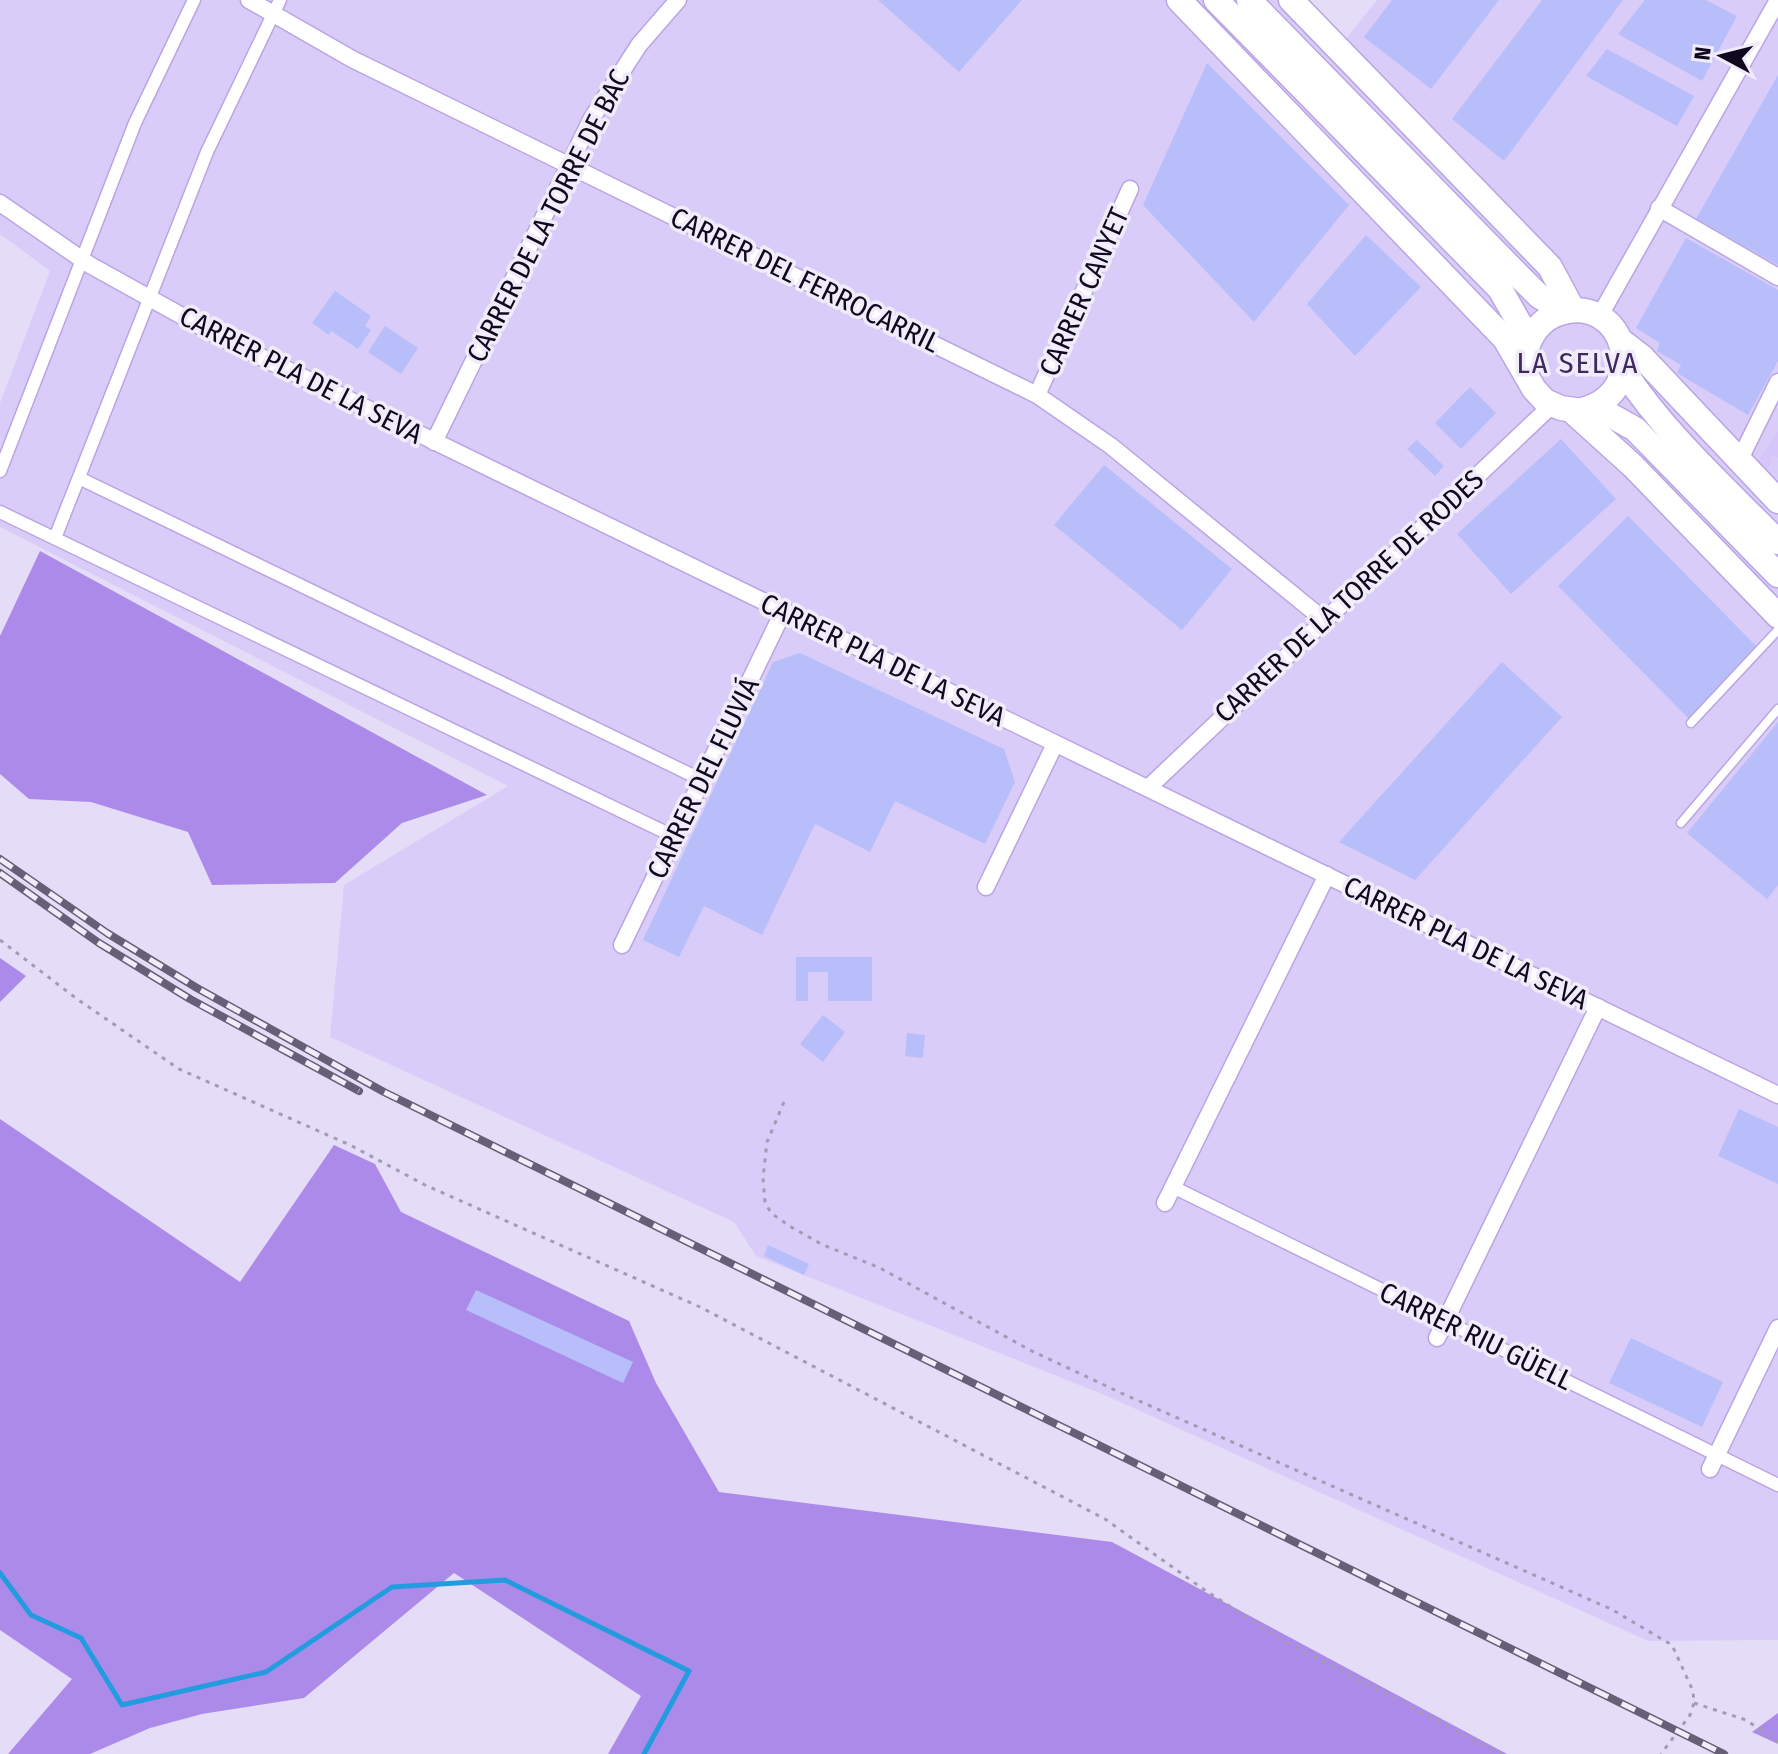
<svg xmlns="http://www.w3.org/2000/svg" width="1778" height="1754" font-family="'Fira Sans Condensed',sans-serif">
<style>
.built{fill:#daccf8}
.green{fill:#d5c5f8}
.forest{fill:#ac8aea}
.lines{fill:none;stroke-linecap:round;stroke-linejoin:round}
.stream{stroke:#239cdf;stroke-width:5}
.building{fill:#b7befa}
.service-casing{stroke:#baa5e4;stroke-width:11}
.pedestrian-casing{stroke:#baa5e4;stroke-width:15}
.minor-casing{stroke:#baa5e4;stroke-width:19}
.secondary-casing{stroke:#baa5e4;stroke-width:27}
.path{stroke:#a39bb4;stroke-width:3;stroke-dasharray:4 6;stroke-linecap:butt}
.service{stroke:#fff;stroke-width:8}
.pedestrian{stroke:#fff;stroke-width:12}
.minor{stroke:#fff;stroke-width:16}
.secondary{stroke:#fff;stroke-width:24}
.rail-casing{stroke:#675f77;stroke-width:8}
.rail{stroke:#f0ecfa;stroke-width:5;stroke-dasharray:15;stroke-linecap:butt}
.labels{text-anchor:middle;dominant-baseline:central;stroke-width:7;stroke-linejoin:round;paint-order:stroke}
.street-label{font-size:28px;fill:#10081e;stroke:#f0ecfa}
.neighbourhood-label{font-size:30px;letter-spacing:2px;fill:#3f2a5f;stroke:#f0ecfa}
</style>
<rect width="100%" height="100%" fill="#e5ddf7"/>
<path class="built" d="M0,0h1306l39,40 32,-40h401v1640l-130,1 -541,-245 -351,-140 -22,-34 -404,-185 14,-152 164,-99 -508,-259v-124l50,-132 -50,-37z"/>
<path class="green" d="M1778,431v27l-5,-4 -6,17 -9,-10z"/>
<g class="forest">
<path d="M40,551l447,244 -85,28 -67,60 -123,2 -24,-53 -97,-30 -62,-3 -29,-25v-138z"/>
<path d="M0,958l26,18 -26,26z"/>
<path d="M0,1119l240,163 94,-137 41,19 26,48 228,109 27,62 63,109 393,50 395,212h-899l33,-58 -187,-123 -150,125 -102,16 -52,14 -60,26h-82l64,-75 -72,-49z"/>
<path d="M1778,1713v31l-26,-12z"/>
</g>
<g class="lines">
<path class="stream" d="M0,1573l31,42 50,23 41,67 144,-33 126,-85 113,-7 184,91 -45,83"/>
</g>
<g class="building">
<path d="M878,0h144l-63,72z"/>
<path d="M1392,0h107l-68,89 -67,-52z"/>
<path d="M1542,0h81l-119,161 -52,-42z"/>
<path d="M1645,0h61l31,16 -35,65 -84,-47z"/>
<path d="M1607,49l87,47 -17,30 -91,-50z"/>
<path d="M1207,63l142,142 -95,117 -111,-117z"/>
<path d="M1778,75v190l-82,-46z"/>
<path d="M1366,235l55,52 -66,69 -48,-52z"/>
<path d="M1686,238l92,52v71l-30,54 -71,-42 4,-8 -24,-14 3,-8 -24,-15z"/>
<path d="M335,291l36,25 -6,10 6,4 -13,19 -27,-18 -2,4 -17,-12z"/>
<path d="M385,326l33,22 -17,26 -33,-22z"/>
<path d="M1470,387l26,26 -35,36 -26,-26z"/>
<path d="M1561,439l55,60 -105,95 -54,-60z"/>
<path d="M1417,440l27,26 -9,10 -28,-27z"/>
<path d="M1104,465l128,104 -50,61 -128,-105z"/>
<path d="M1628,516l131,133 -70,70 -131,-133z"/>
<path d="M800,653l204,96 11,33 -30,62 -90,-43 -25,51 -55,-28 -53,111 -58,-29 -25,51 -36,-17 130,-278z"/>
<path d="M1502,662l60,55 -147,163 -76,-38z"/>
<path d="M1778,722v163l-11,14 -80,-66z"/>
<path d="M796,957h76v44h-44v-29h-20v29h-12z"/>
<path d="M823,1015l22,17 -22,30 -23,-18z"/>
<path d="M907,1033l18,2 -2,23 -18,-2z"/>
<path d="M1739,1109l39,18v57l-60,-28z"/>
<path d="M768,1245l41,19 -5,11 -40,-19z"/>
<path d="M476,1290l157,72 -10,21 -157,-73z"/>
<path d="M1631,1338l92,44 -21,45 -93,-44z"/>
</g>
<g class="lines">
<g class="service-casing">
<g id="service">
<path d="M1691,723l87,-93"/>
<path d="M1681,823l97,-114"/>
</g>
</g>
<g class="pedestrian-casing">
<g id="pedestrian">
<path d="M0,471l135,-348 59,-123"/>
<path d="M79,478l623,302"/>
<path d="M0,512l675,325"/>
<path d="M55,538l152,-386 73,-152"/>
<path d="M1173,1187l605,298"/>
</g>
</g>
<g class="minor-casing">
<g id="minor">
<path d="M249,0l103,59 685,336 74,51 213,174"/>
<path d="M0,203l90,62 128,71 1560,759"/>
<path d="M1659,208l119,69"/>
<path d="M1599,317l179,-317"/>
<path d="M1037,395l93,-206"/>
<path d="M434,442l158,-324 47,-73 39,-45"/>
<path d="M1739,461l39,-79"/>
<path d="M1148,788l404,-383"/>
<path d="M986,887l69,-143"/>
<path d="M622,945l161,-333"/>
<path d="M1165,1203l162,-328"/>
<path d="M1437,1338l161,-331"/>
<path d="M1710,1469l68,-141"/>
</g>
</g>
<g class="secondary-casing">
<g id="secondary">
<path d="M1179,0l326,339 29,50 11,12 16,7 49,7 25,14 143,146"/>
<path d="M1216,0l284,289 29,51"/>
<path d="M1249,0l265,271 25,25 26,15"/>
<path d="M1291,0l259,267 23,43"/>
<path d="M1620,340l22,17 136,144"/>
<path d="M1525,354c5,-19 15,-35 35,-41 65,-20 93,79 22,97"/>
<path d="M1623,370c42,64 101,117 155,172"/>
<path d="M1571,410l62,56 145,150"/>
</g>
</g>
<g class="path">
<path d="M0,940l77,59 102,70 171,76 75,40 275,122 405,212 101,72 82,52 213,111"/>
<path d="M784,1102l-17,40 -4,36 2,24 6,11 20,14 32,18 57,23 150,82 91,43 490,216 61,36 21,46 1,12 -4,12 -29,39"/>
<path d="M1694,1703l52,17 32,22"/>
</g>
<use href="#service" class="service"/>
<use href="#pedestrian" class="pedestrian"/>
<use href="#minor" class="minor"/>
<use href="#secondary" class="secondary"/>
<g class="rail-casing">
<g id="rail">
<path d="M0,859l107,74 90,55 187,104 1340,662"/>
<path d="M0,873l99,70 91,56 169,92"/>
</g>
</g>
<use href="#rail" class="rail"/>
</g>
<g class="labels">
<g class="street-label">
<text transform="translate(548 216) rotate(-63)">CARRER DE LA TORRE DE BAC</text>
<text transform="translate(805 280) rotate(26)">CARRER DEL FERROCARRIL</text>
<text transform="translate(1084 292) rotate(-66)">CARRER CANYET</text>
<text transform="translate(301 375) rotate(27)">CARRER PLA DE LA SEVA</text>
<text transform="translate(1349 596) rotate(-43)">CARRER DE LA TORRE DE RODES</text>
<text transform="translate(883 660) rotate(26)">CARRER PLA DE LA SEVA</text>
<text transform="translate(703 778) rotate(-64)">CARRER DEL FLUVIÁ</text>
<text transform="translate(1466 943) rotate(26)">CARRER PLA DE LA SEVA</text>
<text transform="translate(1476 1336) rotate(26)">CARRER RIU GÜELL</text>
</g>
<g class="neighbourhood-label">
<text x="1578" y="363">LA SELVA</text>
</g>
</g>
<g transform="translate(1722 56) rotate(277)" stroke="#f0ecfa" stroke-width="6" paint-order="stroke">
<path d="M0-6L14 30L0 20L-14 30Z" fill="#10081e"/>
<text y="-12" font-size="22" font-weight="bold" text-anchor="middle" fill="#10081e">N</text>
</g>
</svg>
